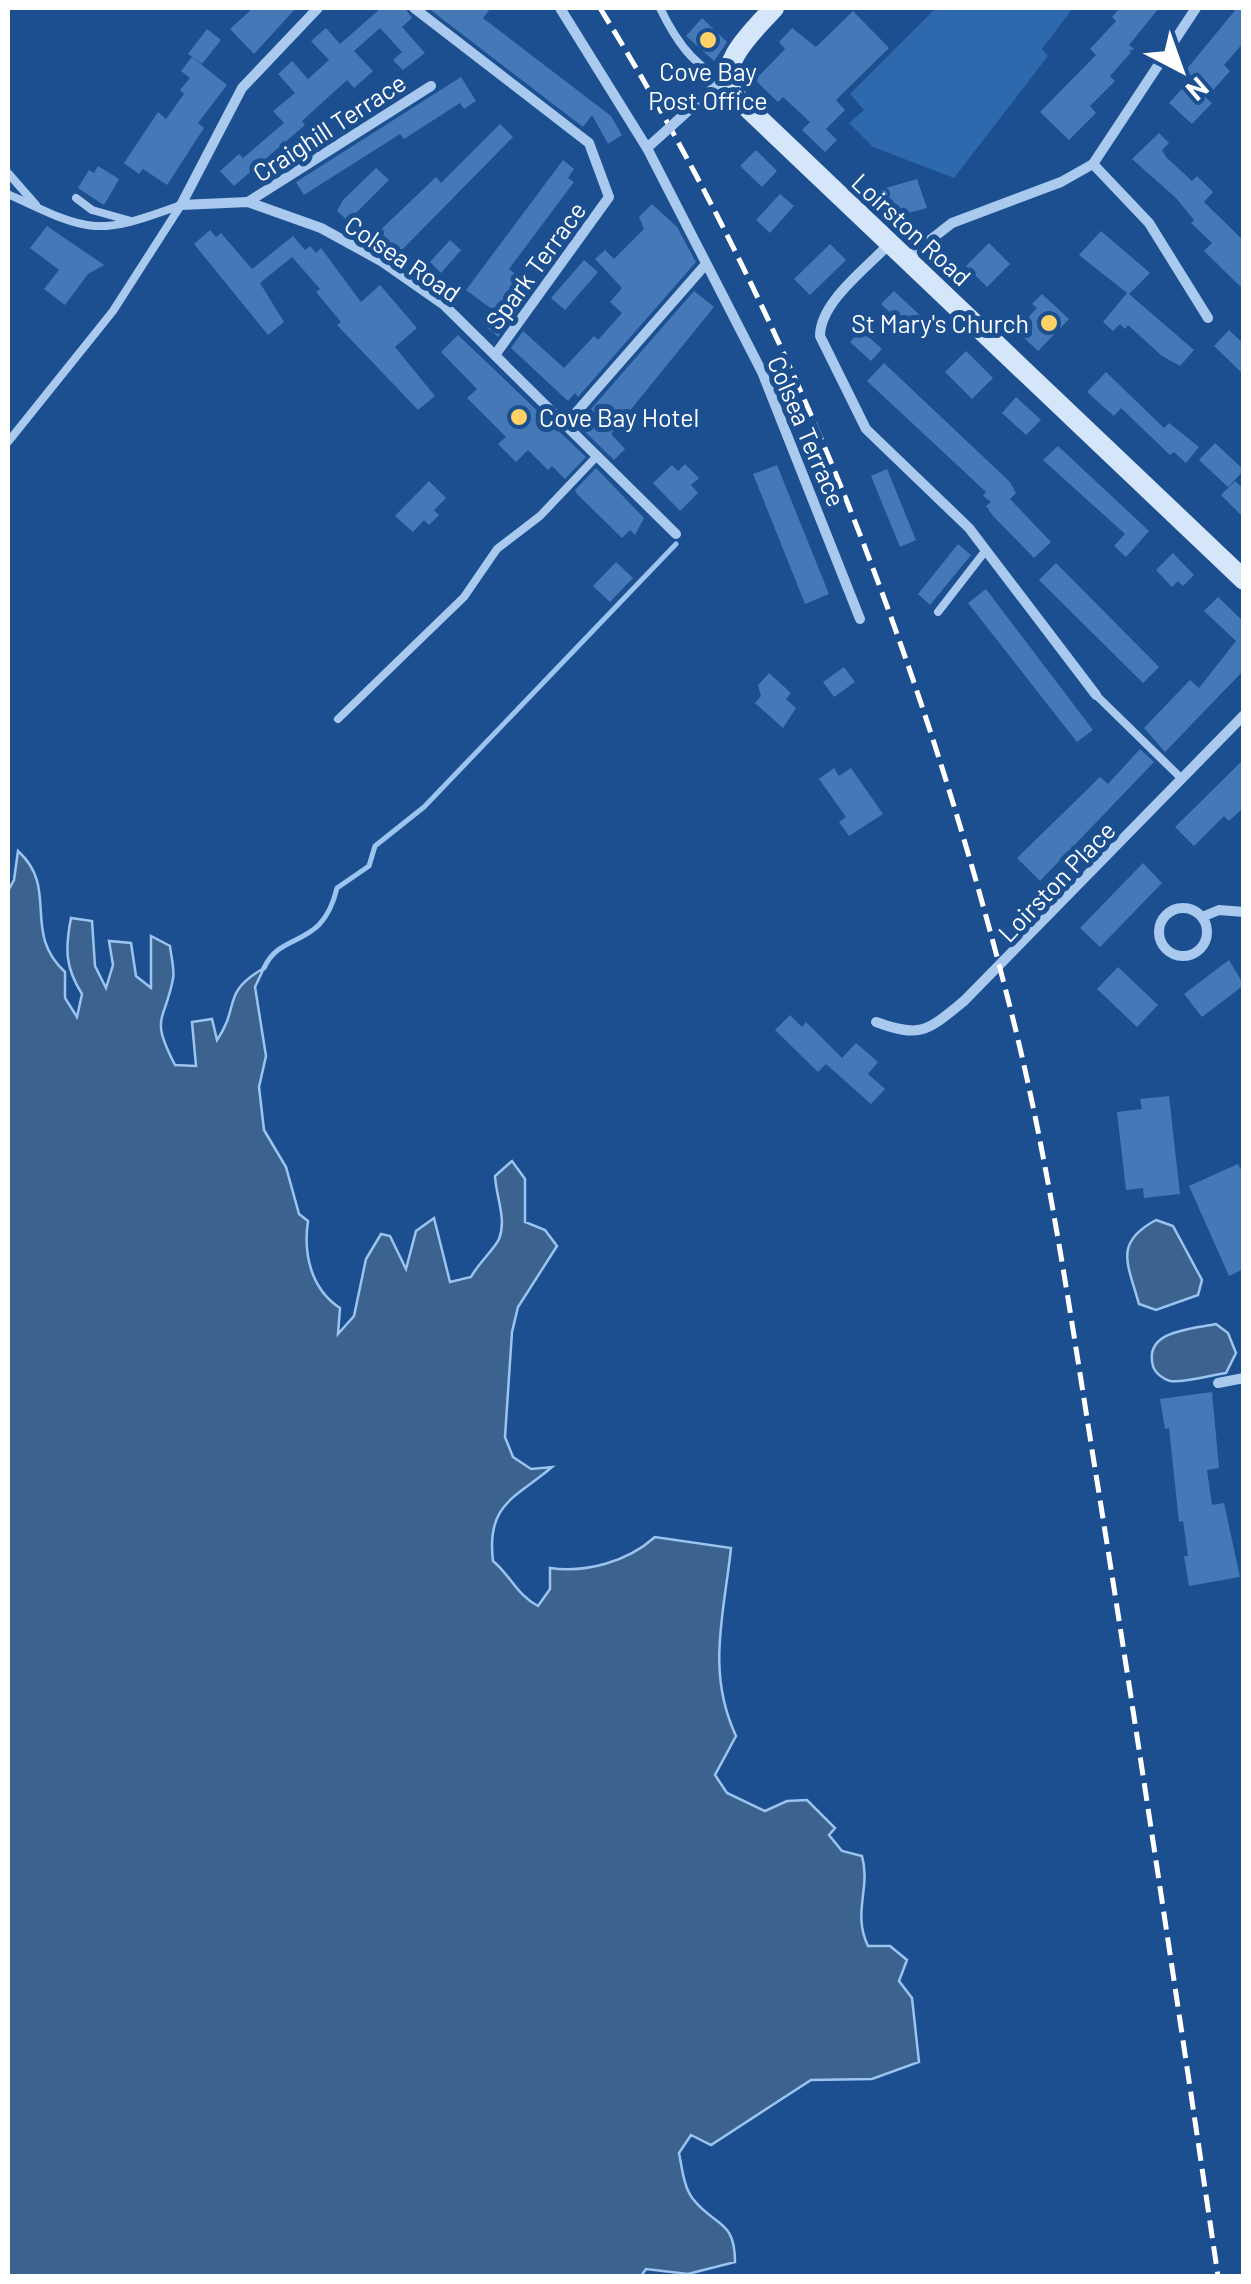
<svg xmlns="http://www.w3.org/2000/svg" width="1251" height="2284" font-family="Barlow,sans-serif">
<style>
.green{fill:#2e69ad}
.water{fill:#3c6290;stroke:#9cc4f0;stroke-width:2.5}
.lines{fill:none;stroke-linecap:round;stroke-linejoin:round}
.stream{stroke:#9cc4f0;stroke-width:5}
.building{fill:#4478b7}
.lane{stroke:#a9c9ee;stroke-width:8}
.street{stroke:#a9c9ee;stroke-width:10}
.secondary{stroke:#d6e6fa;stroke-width:20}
.rail{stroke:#fff;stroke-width:5;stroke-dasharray:18 8;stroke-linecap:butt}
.street-bridge{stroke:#a9c9ee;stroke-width:10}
.poi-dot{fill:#ffd166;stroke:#1b4f8f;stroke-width:4}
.labels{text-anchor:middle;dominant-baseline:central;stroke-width:10;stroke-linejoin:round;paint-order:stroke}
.poi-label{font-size:25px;fill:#fff;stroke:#1b4f8f}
.street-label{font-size:25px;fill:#fff;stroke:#1b4f8f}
</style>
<rect width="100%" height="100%" fill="#1b4f8f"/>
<path class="green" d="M936,8h137l-31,41 6,7 -94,122 -81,-31 -24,-24 15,-13 -14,-16z"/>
<g class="water">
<path d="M18,851c42,38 3,80 47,121v26l12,19 5,-23c-17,-27 -17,-45 -11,-76l21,3 3,45 11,22 7,-23 -4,-24 22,2 5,33 15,12v-52l19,10c1,10 5,24 3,33 -9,45 -23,37 2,86l21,1 -4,-44 20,-3 5,21c24,-35 3,-46 47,-72l-9,19 11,69 -7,31 5,43 22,37 13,47 9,7c-5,33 3,68 32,87l-2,26 16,-18 12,-57 15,-25 9,2 16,33 10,-38 18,-13 16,64 21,-5c6,-12 25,-30 28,-38 8,-20 -3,-42 -4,-63l17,-15 13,18v43l20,8 12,16 -39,61 -6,25 -7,105 8,20 18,12 21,-2c-36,31 -66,36 -59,94 18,15 24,34 45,45l12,-17v-21c36,5 77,-6 105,-31l76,11c-7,66 -25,124 5,188l-21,39 12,18 38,18 22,-10 20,-1 28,28 -6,7 13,16 20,5c9,32 -10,57 6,90h22l17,14 -8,21 13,17 7,64 -47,17 -61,1 -100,65 -20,-10 -12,18c3,15 5,35 14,46 22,28 42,20 42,63l-47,12 -42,-5 -5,7h-633v-1385l6,-11z"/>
<path d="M1156,1220l17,6 29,54 -4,15 -42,15 -17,-6c-11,-40 -26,-61 17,-84z"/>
<path d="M1216,1324l12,9 8,20 -10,20c-16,2 -40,10 -56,8 -7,-2 -15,-8 -17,-15 -10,-36 40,-37 63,-42z"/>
</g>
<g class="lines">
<path class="stream" d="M264,968c18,-39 58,-17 73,-80l32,-22 6,-20 49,-39 252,-263"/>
</g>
<g class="building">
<path d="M253,8h43l-42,46 -24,-25z"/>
<path d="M381,8h24l7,10 -10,9 23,26 -22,17 -10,-10 9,-8 -22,-24 -26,23 19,20 -19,17 -7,-8 -45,41 3,4 -71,61 -14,-15 19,-17 4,4 41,-35 -11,-12 22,-18 -17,-19 14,-13 16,18 21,-19 -18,-19 15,-13 14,16z"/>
<path d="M428,8h63l-8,10 128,98 11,19 -14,9 -16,-29 -9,12z"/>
<path d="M1120,8h39l-30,37 5,4 -24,27 5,5 -25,25 6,7 -27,27 -29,-28 56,-57 -6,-6 26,-28 -4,-4z"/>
<path d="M1237,8h7v34l-20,23 6,6 -24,27 6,5 -20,21 -23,-21 24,-26 -7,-7z"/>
<path d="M853,11l36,37 -53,52 9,10 -19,19 11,11 -12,12 -23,-22 8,-8 -27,-25 -5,5 -23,-22 30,-31 -6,-7 13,-14 24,19z"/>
<path d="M702,18l25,24 -13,19 -28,-25z"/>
<path d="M207,29l14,11 -19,24 -14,-10z"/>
<path d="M192,57l35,28 -29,38 6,5 -37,57 -24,-16 -4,5 -15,-11 34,-51 8,7 18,-25 -4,-4 10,-12 -9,-7z"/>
<path d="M461,77l15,24 -12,8 -4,-6 -56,36 -4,-5 -96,61 -8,-13z"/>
<path d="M500,124l13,13 -114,116 -8,-9 -7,7 -12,-13 64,-61 5,6z"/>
<path d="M1159,133l10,10 -7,7 4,7 26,24 5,-5 16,16 -9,10 40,39v49l-40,-39 8,-8 -21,-20 3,-3 -18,-22 -44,-39z"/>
<path d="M756,150l21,21 -15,16 -22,-21z"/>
<path d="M563,160l11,9 -6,9 6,4 -65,87 24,18 -35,50 -16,-14 11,-13 -27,-20z"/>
<path d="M98,166l21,13 -15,26 -26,-17 11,-18 5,3z"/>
<path d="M376,168l13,12 -41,41 -11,-10 6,-11z"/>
<path d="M917,179l10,29 -34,9 -14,-27z"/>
<path d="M780,194l14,12 -24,27 -14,-13z"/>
<path d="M652,204l25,23 19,35 -118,135 -3,-4 -7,8 -57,-53 12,-17 41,37 30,-32 4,4 24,-27 -12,-11 12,-14 -27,-29 10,-9 9,9 30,-30 -5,-12z"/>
<path d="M47,226l57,39 -16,9 -23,31 -21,-16 15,-19 -29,-22z"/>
<path d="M210,230l6,7 5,-4 31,36 41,-33 12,14 5,-4 6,7 5,-5 40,54 19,-17 37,43 -22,19 40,49 -17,14 -81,-85 4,-3 -25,-30 4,-3 -28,-32 -32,26 24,39 -16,13 -74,-91z"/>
<path d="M1101,231l49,42 -21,21 65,56 -14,16 -18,-10 -34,-31 -3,4 -5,-5 -7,7 -10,-9 24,-29 -48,-38z"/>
<path d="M450,240l11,10 -20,23 -11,-11z"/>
<path d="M989,243l21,21 -23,23 -21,-21z"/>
<path d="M830,244l16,16 -36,35 -16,-16z"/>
<path d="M584,260l14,12 -33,38 -14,-12z"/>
<path d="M694,291l20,16 -103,127 14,15 -11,11 -32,-31 13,-16 -4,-4z"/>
<path d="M894,291l30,28 -12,14 -31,-29z"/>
<path d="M1042,294l27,25 -31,32 -22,-21 21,-22 -5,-4z"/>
<path d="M861,330l21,19 -11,12 -21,-19z"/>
<path d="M1229,330l15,14v31l-30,-29z"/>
<path d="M458,335l128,122 -21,22 -13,-13 -4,4 -20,-20 -12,12 -18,-18 8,-7 -39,-39 10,-9 -36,-37z"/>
<path d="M966,351l27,27 -21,21 -27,-27z"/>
<path d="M884,363l126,119 6,11 -6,6 41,43 -17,16 -41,-42 -7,-10 5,-4 -8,-6 3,-4 -119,-111z"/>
<path d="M1106,372l58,56 5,-5 30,24 -13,16 -12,-11 -4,3 -49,-47 -7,8 -27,-24z"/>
<path d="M1016,397l25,23 -15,15 -24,-22z"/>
<path d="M1215,443l29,27 -16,17 -29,-27z"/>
<path d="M1058,446l91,85 -23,26 -12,-11 11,-12 -82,-74z"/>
<path d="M685,464l14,14 -8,7 7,8 -18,18 -27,-28 19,-18 6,6z"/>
<path d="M777,465l52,129 -24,10 -52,-130z"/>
<path d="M596,468l48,50 -9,17 -5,-5 -8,8 -45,-44 -2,-4z"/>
<path d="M887,469l29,71 -16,7 -29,-71z"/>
<path d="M429,481l17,17 -12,12 5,5 -10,10 -5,-5 -11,12 -18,-16z"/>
<path d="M1235,481l9,8v29l-23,-23z"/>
<path d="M958,544l13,11 -41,50 -12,-11z"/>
<path d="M1173,553l21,22 -11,11 -5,-5 -6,6 -16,-17z"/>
<path d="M616,562l17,16 -23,24 -17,-16z"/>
<path d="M1056,563l103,104 -16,16 -104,-103z"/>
<path d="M986,589l107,141 -16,12 -109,-139z"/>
<path d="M1218,597l26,25v48l-79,82 -21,-24 46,-48 9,8 37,-47 -32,-30z"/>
<path d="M844,667l11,15 -21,15 -11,-15z"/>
<path d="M769,673l22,20 -5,6 10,9 -13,20 -28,-25 6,-7 -3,-11z"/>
<path d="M1140,749l14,13 -114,119 -23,-23 83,-81 8,7z"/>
<path d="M1244,759v48l-15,14 -5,-5 -30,30 -19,-19z"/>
<path d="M834,768l5,8 12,-8 32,46 -34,22 -10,-14 7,-5 -27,-38z"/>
<path d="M1143,863l19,20 -62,64 -20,-19z"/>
<path d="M1229,960l15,25 -42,32 -18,-23z"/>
<path d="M1118,967l40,38 -21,22 -40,-38z"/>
<path d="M790,1015l12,12 4,-5 36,36 14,-15 22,19 -10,12 17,15 -14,15 -45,-40 -8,8 -43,-42z"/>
<path d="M1169,1096l11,98 -36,4 -1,-10 -17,2 -9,-78 25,-3 -2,-10z"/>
<path d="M1238,1164l6,11v94l-15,7 -40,-90z"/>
<path d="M1212,1392l7,76 -12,2 5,35 12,-2 16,74 -51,9 -5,-30h4l-5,-35 -4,1 -10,-94 -4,1 -5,-30z"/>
</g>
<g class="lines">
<g class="lane">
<path d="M660,8c13,27 34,63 66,69"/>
<path d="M8,173l28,32"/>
<path d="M8,194c81,38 86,43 173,11"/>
<path d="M76,198l16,12 39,11"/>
<path d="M8,442l105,-131 68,-106"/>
<path d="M938,612l48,-62"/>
<path d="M1096,695l86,84"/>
<path d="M338,719l126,-122 33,-48 43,-33 57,-60"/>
</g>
<g class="street">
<path d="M414,8l175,135 20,54 -114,158"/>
<path d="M560,8l87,140 115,224 98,247"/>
<path d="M699,101l27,-24"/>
<path d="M1093,164l56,59 59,95"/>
<path d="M248,202l183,-116"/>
<path d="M181,205l67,-3 73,26 60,33 63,44 232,229"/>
<path d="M181,205l61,-117 76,-80"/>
<path d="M889,244c-22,24 -69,58 -69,92l46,93 103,99 127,167"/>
<path d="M907,258l45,-35 109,-41 32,-18 103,-156"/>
<path d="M566,424l140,-160"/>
<circle cx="1183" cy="932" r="24"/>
<path d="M1202,917l17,-7 25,2"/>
<path d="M876,1022c46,17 52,8 88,-21l280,-286"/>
<path d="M1218,1383l26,-5"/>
</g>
<path class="secondary" d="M774,8c-20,22 -60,57 -40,87l510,485"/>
<path class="rail" d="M600,8c189,305 322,651 410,999 40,157 62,320 88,480 42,263 81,526 120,789"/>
<path class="street-bridge" d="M647,148l52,-47"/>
</g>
<g class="poi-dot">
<circle cx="708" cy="40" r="10"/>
<circle cx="1049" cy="323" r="10"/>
<circle cx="519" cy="417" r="10"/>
</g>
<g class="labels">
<g class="poi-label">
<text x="708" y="71">Cove Bay<tspan x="708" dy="29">Post Office</tspan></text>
<text x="1029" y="323" text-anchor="end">St Mary's Church</text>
<text x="539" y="417" text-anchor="start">Cove Bay Hotel</text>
</g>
<g class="street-label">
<text transform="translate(329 127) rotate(-33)">Craighill Terrace</text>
<text transform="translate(912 229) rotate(43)">Loirston Road</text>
<text transform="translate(403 258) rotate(34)">Colsea Road</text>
<text transform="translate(535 265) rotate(-54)">Spark Terrace</text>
<text transform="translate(807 431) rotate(67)">Colsea Terrace</text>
<text transform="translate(1056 881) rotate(-46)">Loirston Place</text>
</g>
</g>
<rect width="1251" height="2284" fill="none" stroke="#ffffff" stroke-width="20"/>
<g transform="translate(1181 70) rotate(139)" stroke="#1b4f8f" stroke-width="8" paint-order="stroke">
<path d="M0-8L18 38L0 25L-18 38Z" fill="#ffffff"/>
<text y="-15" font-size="28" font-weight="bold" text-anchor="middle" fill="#ffffff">N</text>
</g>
</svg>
